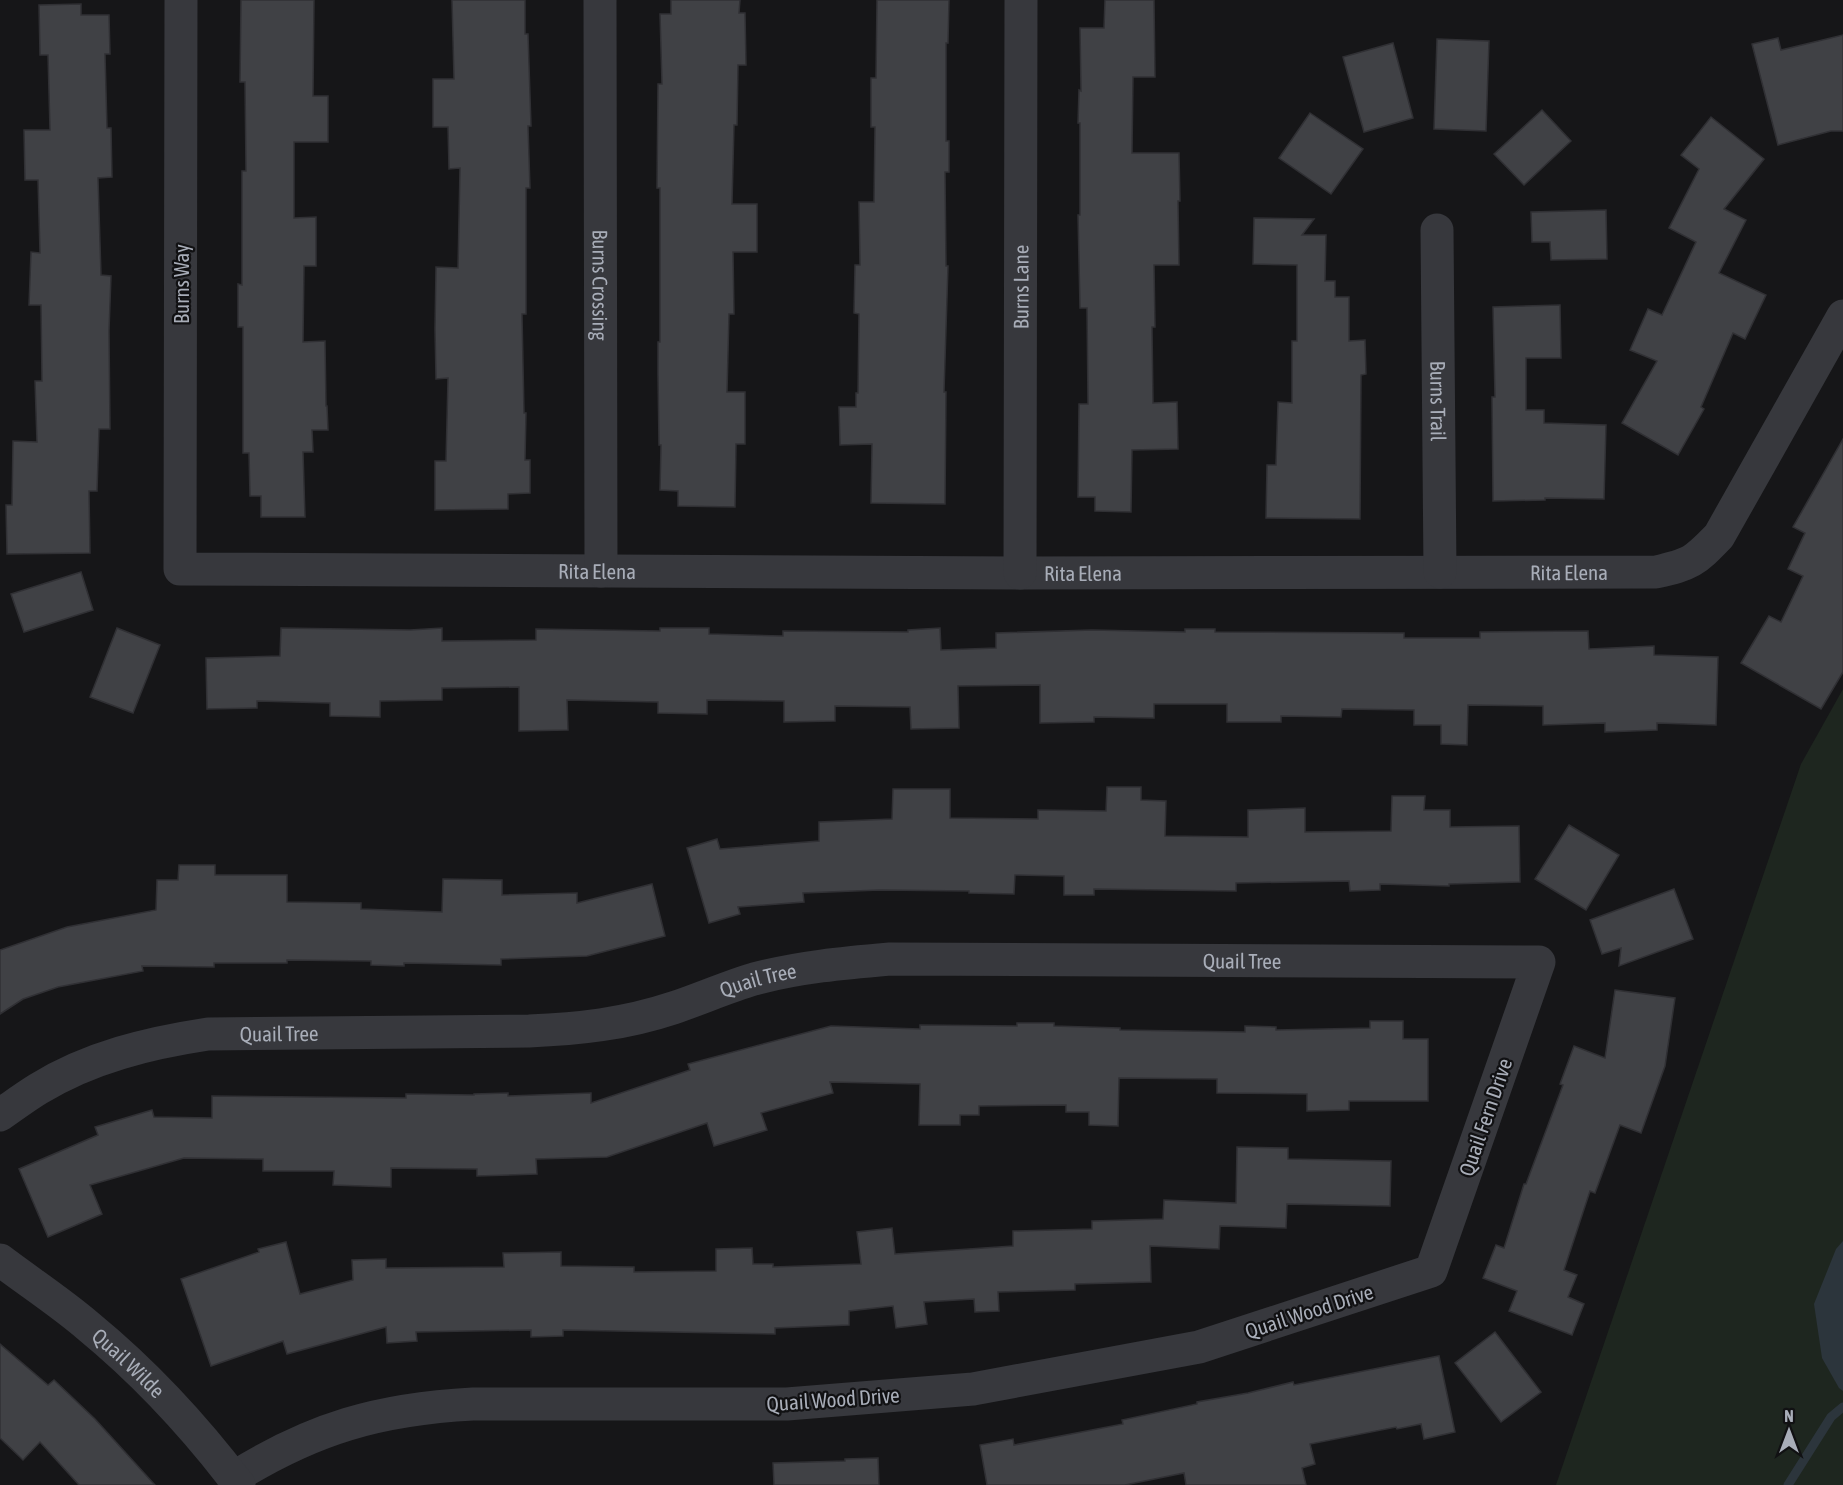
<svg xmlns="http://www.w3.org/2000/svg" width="1843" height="1485" font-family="'Asap Condensed',sans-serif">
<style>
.green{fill:#1e261f}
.water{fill:#2c353c}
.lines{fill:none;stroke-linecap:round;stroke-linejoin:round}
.stream{stroke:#2c353c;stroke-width:9}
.building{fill:#404145;stroke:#303034;stroke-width:1.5}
.minor{stroke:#37383d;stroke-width:33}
.labels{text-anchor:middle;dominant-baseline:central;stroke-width:4.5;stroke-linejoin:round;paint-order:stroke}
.street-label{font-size:21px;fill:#a8adb8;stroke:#111113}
</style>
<rect width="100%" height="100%" fill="#161618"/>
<path class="green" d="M1843,689v796h-287l245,-721z"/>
<path class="water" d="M1843,1241v150l-4,-3 -17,-30 -8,-54 22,-55z"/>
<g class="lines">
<path class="stream" d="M1788,1485l43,-68 12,-10"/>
</g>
<g class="building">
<path d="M241,0h73l-1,96h15v46h-34v76l22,-1v49h-12l-1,76 22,-1 1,65h1l1,24h-16l1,22h-10l2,65h-44v-21h-11l-1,-43h-6v-126h-5v-43l4,1v-114h4l-1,-89h-5z"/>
<path d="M452,0h73v34h3l3,92h-3l2,62h-4v126h-4l2,99h2l-1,47h5v33l-22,1v15l-73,1v-49h11l2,-83 -12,1 -1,-50 1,-62 22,1 2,-100 -11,1 -1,-42h-15v-48h21z"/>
<path d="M671,0h69l-1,13h6l1,52h-8l-1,60h-3l-2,79h25v48h-24l1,62h-5l-2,78h18v52h-9l-1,63 -57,-1v-15l-18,-1 1,-45h-2l-1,-70v-33h2v-154h-3l1,-104h4l-2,-70h11z"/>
<path d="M877,0h72l-1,43h-2v98h3v31h-4l1,94h2l-4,126h2l-1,112 -74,-1 1,-59 -32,1 -1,-38h17v-14h2l1,-79 -5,-1 1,-48h5l-1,-63h15l1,-75h-4v-49h5z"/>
<path d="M1105,0h49l1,77h-22l-1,76h47l1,48h-2l1,64h-25l1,62h-3l1,76 24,-1 1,47 -46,1 -1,62 -36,-1v-14h-17l1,-93h9l-1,-96h-7l-2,-93h2v-92h-2l1,-33 2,1 -1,-63h24z"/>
<path d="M81,4v11h28l1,39h-5l2,74h4l1,49 -14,1 3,97 10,1 -2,55 1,98h-11l-2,62h-8l1,62 -83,1 -1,-49h6l1,-64 24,1 -2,-61h7l-1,-76h-12l2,-53 9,1 -2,-73h-13l-1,-50h26l-2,-75h-8l-1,-50z"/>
<path d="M1843,35v96h-12l-53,14 -26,-101 26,-6 3,12z"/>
<path d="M1437,39l52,2 -3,90 -52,-2z"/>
<path d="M1393,43l20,75 -49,14 -21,-75z"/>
<path d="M1542,110l29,31 -47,44 -30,-31z"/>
<path d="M1310,113l53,36 -32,45 -52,-36z"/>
<path d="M1711,117l53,42 -40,50 22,11 -27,53 47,22 -21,44 -12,-6 -32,74 3,2 -26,46 -56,-32 35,-62 -27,-11 18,-41 14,6 34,-73 -27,-14 30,-59 -18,-14z"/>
<path d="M1606,210l1,49 -56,1 -1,-18h-18l-1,-30z"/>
<path d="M1254,218l60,1 -12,16h24l-1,46h10v16h14v44l16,-1 1,34 -5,1 -1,144 -94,-1 1,-53h9l2,-63 14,1v-62h5v-76l-44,-1z"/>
<path d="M1560,305l1,53h-35v52h18v13l62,2 -2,74 -59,-1v2l-52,1 -1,-104h3l-2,-90z"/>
<path d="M1843,439v233l-22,37 -80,-46 28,-47 12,6 22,-46 -15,-7 17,-36 -12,-6z"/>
<path d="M81,572l12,38 -69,22 -13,-38z"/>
<path d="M117,628l43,17 -27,68 -43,-16z"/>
<path d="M281,628l129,2 32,-2v13l94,-1v-11l124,2v-3h49v6l74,2v-5l125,1v-2l32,-2 1,22 55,-2v-15l96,-3 93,2v-3h30v3l189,1v5h76v-6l108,-1 1,18 65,-3v9l64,2 -2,68 -59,-2v7l-52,2v-9l-62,2v-19l-75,-1 -1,40 -26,-1v-19h-27v-15l-72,-1 -1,8 -60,-1v6h-54v-18h-73v14l-60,-1v5l-54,1v-38l-82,1 1,42 -48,1 -1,-22 -75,-1v15l-51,1v-21l-77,-1v14l-49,-1v-11l-91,-2 1,30 -49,1v-44l-77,1v12l-62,1v16l-50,-1v-13l-73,-2v7l-50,1 -1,-51 74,-2z"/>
<path d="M1107,787h34v13l25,1 -1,35 83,1v-27l57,-2v24l86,-1 1,-35h33l-1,14h26v17l69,-1 1,56 -71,2v2l-69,-2v6l-30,1 -1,-10 -113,2v8l-142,-2v6h-30v-19l-49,-1 -1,19 -45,-1v-2l-89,-1 -77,3 1,9 -66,5 2,7 -31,9 -22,-75 30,-9 3,10 99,-8v-19l73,-3 1,-30h57v29l88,1v-9l68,1z"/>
<path d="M1569,825l50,30 -33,55 -51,-31z"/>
<path d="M179,865h36v10h72v27l74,1v6l81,3 1,-33 59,1v15l75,-2v10l75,-19 13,52 -78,20 -86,3v6l-97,-2v3l-33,-1v-4l-84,-1v3h-73v4l-72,-1 1,5 -85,16 -35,12 -23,15v-64l67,-23 89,-17 1,-30h21z"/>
<path d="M1674,889l19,50 -74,27 2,-18 -19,6 -12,-34z"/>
<path d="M1615,990l60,8 -10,68 -24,67 -21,-8 -25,68 -5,-2 -26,79 13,5 -9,22 16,7 -12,31 -63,-24 8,-20 -34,-13 13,-33 8,3 20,-64h2l37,-99 -3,-1 14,-38 31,12z"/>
<path d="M1370,1021h33v18h25v62h-79v9l-42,1v-17l-90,-1v-14l-98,-1 -1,48 -29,-1v-13h-23v-7l-87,1v9h-19v10h-41l1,-41 -90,-2 3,11 -72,20 6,17 -53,16 -7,-23 -100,34 -71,2 1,15 -60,2v-7l-86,-1v19l-58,-2 1,-14h-71v-12l-79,-1 -94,27 12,29 -54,23 -29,-68 79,-34 -3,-8 57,-17 2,7 58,1v-22l194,2v-4l68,1v-1l34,-1v3l83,-3v10l99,-33 -2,-6 143,-38 89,3v-4l97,1v-3h37v3l66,2v2l125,2v-6l31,1v3l94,-2z"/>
<path d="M1237,1147l51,1v11l103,2 -1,45 -103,-2 -1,24 -66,-2 -1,23 -69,-3 1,36 -76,2v6l-77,2 1,19 -24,1 -1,-13 -50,3 3,22 -31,4 -3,-22 -44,5v14l-74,3v6l-212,-4v6l-32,1v-7l-115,2 1,9 -30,2 -1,-16 -99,27 -4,-13 -72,25 -30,-87 78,-27 -1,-3 28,-7 14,52 53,-14 -1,-20 34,-1v9l118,-1 -1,-14 58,-1v14l73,1v5l82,-1v-22l36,-1 1,16h20v3l88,-3 -4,-32 35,-4 3,26 118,-8v-15l79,-2v-8l71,-2 1,-19 72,3z"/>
<path d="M1495,1332l46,60 -40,30 -46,-59z"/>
<path d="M0,1344l48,41 6,-5 41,39 60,66h-76l-39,-43 -17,18 -23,-22z"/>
<path d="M1439,1356l16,76 -31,7 -3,-15 -24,5 -1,-2 -86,17 5,20 -13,4 4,17h-120l-2,-12 -59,12h-138l-7,-40 33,-6 1,6 109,-21 -1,-4 75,-16v-2l51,-9 45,-11 1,3z"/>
<path d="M878,1458l1,27h-105l-1,-22 72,-2v-2z"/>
</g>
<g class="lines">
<g class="minor">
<path id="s1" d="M181,0l-1,569 840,4 636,-1c35,-8 38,-10 63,-36l124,-220"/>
<path id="s2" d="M600,0l1,571"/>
<path id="s3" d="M1437,230l3,342"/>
<path id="s4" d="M1020,573l1,-573"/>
<path id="s5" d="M0,1115c13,-9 25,-18 38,-26 52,-32 111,-46 170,-55l321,-3c49,-2 96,-7 144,-23 27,-9 54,-21 81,-29 45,-12 90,-16 136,-20l649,3 -108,309 -232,76 -226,42 -186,15h-314c-94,5 -160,24 -240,74"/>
<path id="s6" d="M0,1260c29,22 60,42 88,66 56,46 107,101 151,159"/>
</g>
</g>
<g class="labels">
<g class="street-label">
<text transform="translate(181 284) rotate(-90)">Burns Way</text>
<text stroke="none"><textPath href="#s2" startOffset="285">Burns Crossing</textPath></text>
<text stroke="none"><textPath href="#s4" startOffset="286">Burns Lane</textPath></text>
<text stroke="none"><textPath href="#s3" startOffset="171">Burns Trail</textPath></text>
<text stroke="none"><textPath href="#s1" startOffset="986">Rita Elena</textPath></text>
<text stroke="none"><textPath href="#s1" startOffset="1472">Rita Elena</textPath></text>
<text stroke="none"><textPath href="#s1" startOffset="1958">Rita Elena</textPath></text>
<text stroke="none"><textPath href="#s5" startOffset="1269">Quail Tree</textPath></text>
<text stroke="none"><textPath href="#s5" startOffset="783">Quail Tree</textPath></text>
<text stroke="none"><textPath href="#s5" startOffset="297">Quail Tree</textPath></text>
<text transform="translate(1485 1117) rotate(-71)">Quail Fern Drive</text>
<text transform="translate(1309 1311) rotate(-18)">Quail Wood Drive</text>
<text stroke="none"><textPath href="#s6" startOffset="165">Quail Wilde</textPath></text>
<text transform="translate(833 1399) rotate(-4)">Quail Wood Drive</text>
</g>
</g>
<g transform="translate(1789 1431)" stroke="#111113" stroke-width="4.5" paint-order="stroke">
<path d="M0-4.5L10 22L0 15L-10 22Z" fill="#a8adb8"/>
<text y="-9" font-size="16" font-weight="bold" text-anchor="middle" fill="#a8adb8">N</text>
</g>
</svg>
